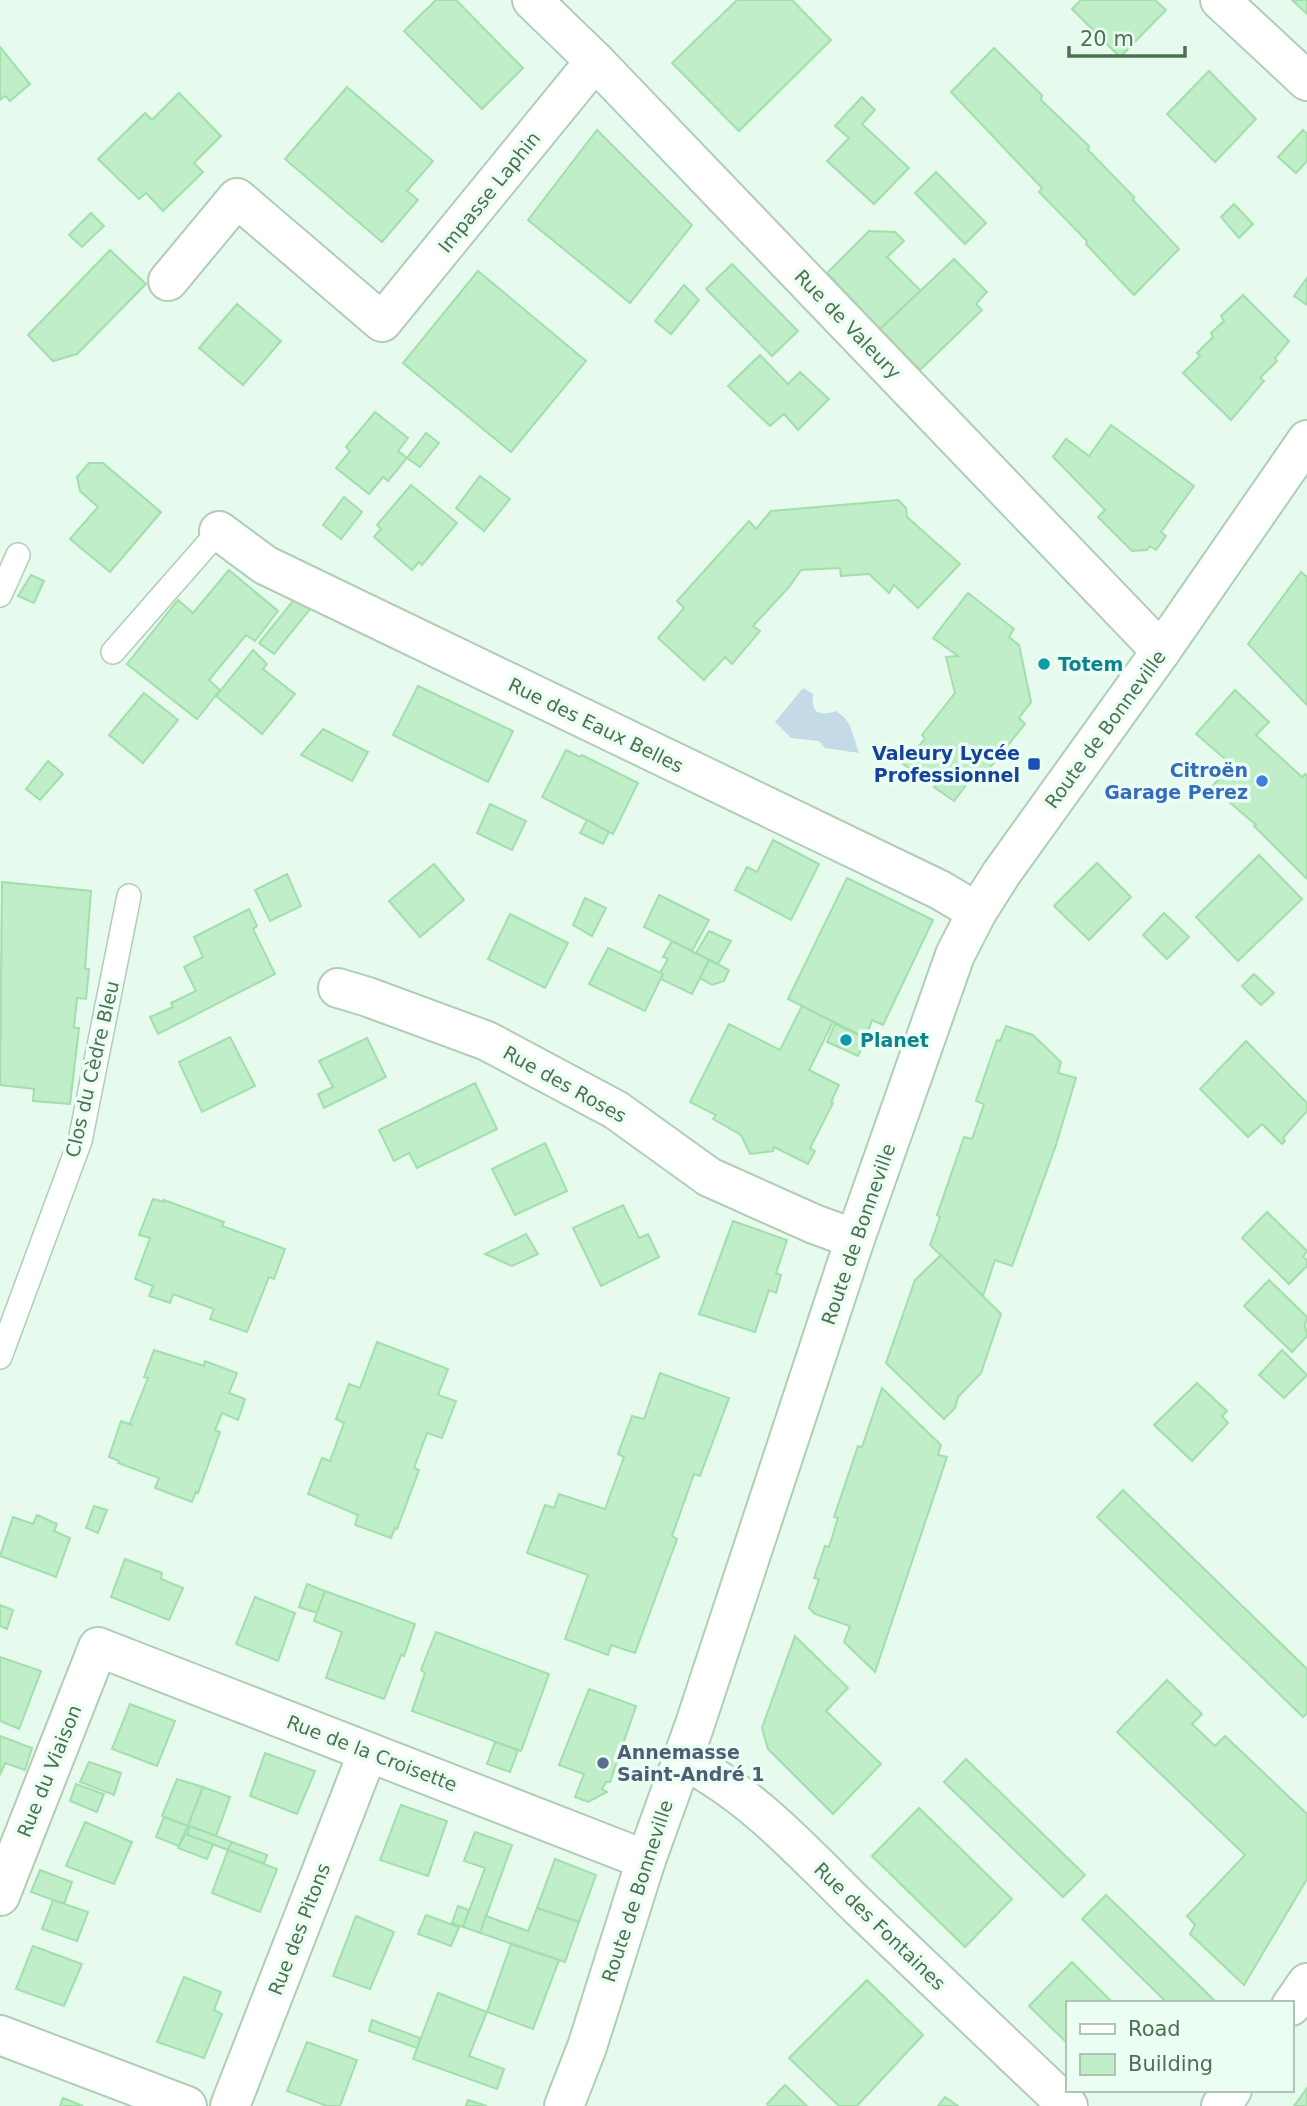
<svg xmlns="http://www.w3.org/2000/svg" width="1307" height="2106" font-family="'DejaVu Sans',sans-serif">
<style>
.green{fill:#c5dae7}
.building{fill:#bfeec8;stroke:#a1dfab;stroke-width:2}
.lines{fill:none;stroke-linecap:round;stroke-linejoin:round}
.service-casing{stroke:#b0cdb6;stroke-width:26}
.minor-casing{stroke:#b0cdb6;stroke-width:42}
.secondary-casing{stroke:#add0b5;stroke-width:42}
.service{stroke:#fff;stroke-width:23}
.minor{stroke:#fff;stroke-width:38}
.secondary{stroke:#fff;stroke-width:38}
.culture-dot{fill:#0f9aa8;stroke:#ecfef3;stroke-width:2.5}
.transit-dot{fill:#1a4fb4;stroke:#ecfef3;stroke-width:2.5}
.shop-dot{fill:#3f7fe0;stroke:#ecfef3;stroke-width:2.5}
.service-dot{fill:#5c6f8a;stroke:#ecfef3;stroke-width:2.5}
.labels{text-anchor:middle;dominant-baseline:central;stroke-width:7;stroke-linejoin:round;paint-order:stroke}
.street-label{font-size:19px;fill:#4d7252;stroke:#ecfef3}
.culture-label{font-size:19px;font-weight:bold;fill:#0d838f;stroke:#ecfef3;text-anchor:start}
.transit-label{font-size:19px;font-weight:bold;fill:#164399;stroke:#ecfef3;text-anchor:end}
.shop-label{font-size:19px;font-weight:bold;fill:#366cbe;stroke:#ecfef3;text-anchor:end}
.service-label{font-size:19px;font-weight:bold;fill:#4e5e75;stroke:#ecfef3;text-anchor:start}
</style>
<rect width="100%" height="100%" fill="#e6faee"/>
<path class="green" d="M803,688l10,6c-2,20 6,22 23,17l9,7 5,8 9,27 -34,-5 -6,-7 -28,-3 -16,-16z"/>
<g class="building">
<path d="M436,0h20l67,68 -41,41 -78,-78z"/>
<path d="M737,0h55l39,40 -92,91 -67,-68z"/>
<path d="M1081,0h74l11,10 -46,47 -48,-48z"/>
<path d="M1292,0h15v14z"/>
<path d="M0,47l30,37 -20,17 -5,-5 -5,4z"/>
<path d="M994,48l48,47 -1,5 48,46 -1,4 46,47 -1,3 46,49 -45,46 -48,-51 1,-3 -48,-49 3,-4 -91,-96z"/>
<path d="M1209,71l47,48 -41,43 -48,-48z"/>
<path d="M347,87l86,74 -26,30 11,9 -36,42 -97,-83z"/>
<path d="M179,93l42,43 -27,27 9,9 -40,39 -17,-18 -7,6 -41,-40 47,-46 7,7z"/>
<path d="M862,97l13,13 -13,14 47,44 -35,36 -47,-43 22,-23 -14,-12z"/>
<path d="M597,130l95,95 -62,78 -102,-83z"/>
<path d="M1303,130l4,4v27l-11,12 -18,-16z"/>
<path d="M936,172l50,51 -21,21 -50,-51z"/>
<path d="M1234,204l19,20 -14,14 -18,-21z"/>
<path d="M91,213l13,13 -22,21 -13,-12z"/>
<path d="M869,231l26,1 9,9 -17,16 34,34 -41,38 -53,-56z"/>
<path d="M110,250l36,34 -69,70 -24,7 -25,-26z"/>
<path d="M954,259l33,33 -11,12 6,6 -62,60 -40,-41z"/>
<path d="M732,264l66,67 -26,25 -66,-67z"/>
<path d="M478,271l108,90 -75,91 -108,-89z"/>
<path d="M1307,278v27l-13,-9z"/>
<path d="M684,285l15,15 -28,34 -16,-13z"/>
<path d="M1243,295l46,46 -14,17 2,3 -17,17 4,3 -33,39 -48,-47 17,-17 -3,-3 16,-16 -2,-4 13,-12 -3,-5z"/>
<path d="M237,304l44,37 -38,44 -44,-37z"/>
<path d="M760,355l28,29 12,-12 29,27 -31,31 -14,-16 -14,12 -42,-40z"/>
<path d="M375,412l33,26 -10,13 9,7 -19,23 -5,-4 -14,17 -33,-26 14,-17 -4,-4z"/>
<path d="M1111,425l83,61 -33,46 5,4 -10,14 -6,-4 -3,4 -15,1 -34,-34 7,-7 -52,-53 13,-18 23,17z"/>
<path d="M426,433l13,10 -19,24 -13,-9z"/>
<path d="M89,463h14l58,49 -51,60 -40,-33 28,-32 -18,-16 -3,-14z"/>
<path d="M480,476l30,23 -26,32 -28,-23z"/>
<path d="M411,485l46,38 -35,42 -3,-3 -7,8 -38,-33 7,-8 -4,-4z"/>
<path d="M344,497l18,15 -21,27 -18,-14z"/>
<path d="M898,500l8,8 1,9 53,47 -42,44 -24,-23 -5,8 -20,-19 -28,2 -1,-8 -39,2 -12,17 -36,39 7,5 -28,33 -7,-7 -21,23 -46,-42 26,-30 -7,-7 72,-80 7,8 15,-18z"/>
<path d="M229,570l49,41 -23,30 -9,-6 -37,45 11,10 -23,29 -70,-55 51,-64 15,13z"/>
<path d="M1301,572l6,5v128l-59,-61z"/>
<path d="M31,575l13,6 -10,22 -16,-7z"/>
<path d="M968,593l46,36 -5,8 10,8 12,57 -12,16 6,6 -45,56 -6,-5 -20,26 -20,-14 3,-3 -12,-9 -3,3 -19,-14 22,-25 -3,-4 33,-42 -9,-36 12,-1 -25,-18z"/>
<path d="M297,596l17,8 -40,50 -15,-11z"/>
<path d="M253,650l14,14 -4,5 32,25 -33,40 -46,-38z"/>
<path d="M418,686l95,45 -25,51 -95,-47z"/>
<path d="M1235,690l34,32 -13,13 46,42 3,-3 2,2v103l-53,-53 2,-1 -44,-38 19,-23 -35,-30z"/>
<path d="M144,693l34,27 -35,43 -34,-28z"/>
<path d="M323,729l45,23 -16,29 -51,-26z"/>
<path d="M566,750l14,7 2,-2 56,28 -25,51 -71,-37z"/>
<path d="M48,761l15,13 -23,26 -14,-11z"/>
<path d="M490,804l36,17 -14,29 -35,-17z"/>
<path d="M587,820l22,12 -6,12 -23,-11z"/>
<path d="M773,840l46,24 -28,56 -56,-30 12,-23 10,5z"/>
<path d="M1259,855l43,44 -64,62 -42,-44z"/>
<path d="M1097,863l34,34 -42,43 -35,-34z"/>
<path d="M434,864l30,36 -44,37 -31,-36z"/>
<path d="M287,874l14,32 -31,15 -15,-31z"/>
<path d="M847,878l86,42 -50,105 -11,-5 -6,18 -78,-39z"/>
<path d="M2,882l89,9 -6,78h4l-3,30 -9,-1 -3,30h5l-9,76 -37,-3 1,-12 -34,-4z"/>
<path d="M659,895l50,25 -17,31 -48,-24z"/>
<path d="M585,898l21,10 -14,28 -19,-11z"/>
<path d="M249,909l8,17 -4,3 22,45 -117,60 -8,-17 23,-10 -2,-4 25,-12 -12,-24 19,-10 -9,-20z"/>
<path d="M1164,913l25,24 -22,22 -24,-24z"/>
<path d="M510,914l58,29 -23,45 -57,-29z"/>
<path d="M709,931l22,10 -13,23 -22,-11z"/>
<path d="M672,941l37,19 -17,34 -31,-15 2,-5 -3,-1 8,-14 -5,-2z"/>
<path d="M608,948l55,26 -18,37 -56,-27z"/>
<path d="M709,960l20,10 -5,11 -12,4 -12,-7z"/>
<path d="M1254,974l20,19 -13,12 -19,-19z"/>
<path d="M802,1006l31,16 -24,48 30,15 -8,17 2,1 -23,45 5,3 -7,13 -34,-17 -1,4 -23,3 -9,-19 -28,-16 3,-4 -26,-13 39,-78 51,26z"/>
<path d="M835,1024l31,14 -8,18 -31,-14z"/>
<path d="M1006,1026l27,9 28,27 -3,11 18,5 -21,70 -43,118 -17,-6 -12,36 -53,-51 10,-28 -3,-2 27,-78 8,2 12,-35 -8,-3 21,-61 3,1z"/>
<path d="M230,1037l25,49 -53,26 -23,-50z"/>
<path d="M367,1038l19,39 -62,31 -6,-14 15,-7 -14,-26z"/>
<path d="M1246,1041l61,62v8l-24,27 2,3 -3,3 -20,-20 -14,13 -48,-48z"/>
<path d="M475,1083l22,46 -80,39 -8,-15 -15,8 -15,-31z"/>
<path d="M545,1143l22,48 -52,24 -23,-46z"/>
<path d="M153,1199l11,3v-2l60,22 -2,4 63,23 -11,30 -5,-2 -22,55 -37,-13 4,-10 -41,-15 -3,9 -21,-7 4,-10 -18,-7 15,-41 -11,-3z"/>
<path d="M623,1205l16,33 9,-4 11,23 -58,29 -28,-58z"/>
<path d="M1267,1212l40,39 -4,6 4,3v6l-18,18 -47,-46z"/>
<path d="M733,1221l54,19 -11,33 5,2 -5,18 -7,-3 -14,42 -56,-18z"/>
<path d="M526,1234l12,20 -26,12 -27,-12z"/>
<path d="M941,1255l60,59 -20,59 -23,24 -3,11 -11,11 -58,-56 29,-83z"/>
<path d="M1269,1280l38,37 -2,8 2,11 -15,16 -48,-46z"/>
<path d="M377,1342l71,27 -10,26 18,6 -14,37 -15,-5 -13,35 5,2 -22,59 -2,-1 -4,10 -36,-13 3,-10 -50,-21 14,-36 8,3 14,-38 -8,-4 13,-35 11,4z"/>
<path d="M154,1350l50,16 1,-5 32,12 -8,20 16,6 -7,21 -16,-7 -7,17 5,2 -22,61 -2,-1 -4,10 -37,-14 4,-10 -41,-15 1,-2 -10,-4 12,-36 11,4 -2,-2 18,-45 -4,-1z"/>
<path d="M1282,1350l25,25 -23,23 -25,-23z"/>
<path d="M660,1373l69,25 -29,78 -6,-2 -22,62 5,3 -42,114 -24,-8 -3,10 -43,-16 23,-64 -61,-22 18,-48 9,3 5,-14 46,15 19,-52 -6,-3 14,-38 12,3z"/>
<path d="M1197,1383l30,28 -5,5 6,7 -36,38 -38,-36z"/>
<path d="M882,1388l59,57 -3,10 9,2 -72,215 -31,-30 6,-16 -35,-12 -6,-6 10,-29 -5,-1 11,-32 4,1 9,-29 -4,-1 24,-71 4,1z"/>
<path d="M1123,1490l184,179v44l-4,4 -206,-200z"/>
<path d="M94,1506l13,4 -9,23 -12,-5z"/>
<path d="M37,1515l20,9 -3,7 16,7 -14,39 -56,-21 13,-39 20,7z"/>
<path d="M125,1559l37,14 -1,6 22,9 -14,32 -58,-23z"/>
<path d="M307,1584l18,7 -8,22 -18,-6z"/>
<path d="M325,1591l90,33 -11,32 -3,-1 -17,44 -58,-21 16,-46 -28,-11z"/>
<path d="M255,1597l40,16 -17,48 -42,-17z"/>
<path d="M0,1605l13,5 -6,19 -7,-3z"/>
<path d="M436,1632l113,42 -28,77 -109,-40 13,-38 -4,-3z"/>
<path d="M795,1636l53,52 -22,23 55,53 -48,50 -65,-65 -6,-21z"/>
<path d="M0,1657l41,14 -22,58 -19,-8z"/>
<path d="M1167,1680l35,34 -10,10 23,22 10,-10 82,78v65l-63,106 -54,-51 5,-9 -8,-9 58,-61 -128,-123z"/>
<path d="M589,1689l47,17 -26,76h-4l-4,7 5,3 -19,10 -13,-5 9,-23 -25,-9z"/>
<path d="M130,1704l45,17 -18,45 -45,-17z"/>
<path d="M0,1736l32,12 -7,22 -20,-7 -5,12z"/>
<path d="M495,1742l23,8 -8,22 -23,-8z"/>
<path d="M265,1753l50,18 -18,43 -47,-18z"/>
<path d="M966,1759l119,116 -22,22 -119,-115z"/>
<path d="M89,1762l32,11 -7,22 -34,-13z"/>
<path d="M177,1779l26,8 -15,39 -26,-10z"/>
<path d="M76,1784l28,10 -7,18 -27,-11z"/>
<path d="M203,1787l27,10 -14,39 -28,-10z"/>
<path d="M401,1805l46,16 -19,55 -48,-16z"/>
<path d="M919,1808l93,91 -47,48 -93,-91z"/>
<path d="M164,1817l24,9 -9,20 -23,-9z"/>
<path d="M85,1822l47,20 -18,42 -48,-18z"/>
<path d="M190,1826l42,16 -4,8 -41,-15z"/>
<path d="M475,1832l37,13 -32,88 -17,-6 22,-59 -21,-7z"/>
<path d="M185,1834l28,10 -6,15 -29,-11z"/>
<path d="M232,1842l35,13 -3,9 -36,-14z"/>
<path d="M228,1850l49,19 -17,43 -48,-19z"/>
<path d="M555,1859l41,16 -17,47 -42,-14z"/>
<path d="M40,1870l32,12 -8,22 -33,-12z"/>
<path d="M1106,1895l62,60 49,48h-50l-85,-84z"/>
<path d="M53,1900l35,12 -11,29 -35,-12z"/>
<path d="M458,1906l11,4 -6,17 -11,-4z"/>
<path d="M537,1908l42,14 -14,40 -85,-29 6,-17 42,15z"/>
<path d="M426,1915l33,12 -8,19 -33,-12z"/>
<path d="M356,1916l38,16 -24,57 -37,-13z"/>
<path d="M511,1944l48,16 -26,69 -46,-17z"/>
<path d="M33,1946l49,18 -18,42 -48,-17z"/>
<path d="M1072,1962l41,41h-46v40l-38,-37z"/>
<path d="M184,1977l37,15 -7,18 8,4 -18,44 -47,-16z"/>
<path d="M867,1980l56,55 -66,71h-18l-50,-48z"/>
<path d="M438,1993l49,19 -18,44 35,13 -7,20 -84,-30z"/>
<path d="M372,2020l48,18 -3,10 -48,-17z"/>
<path d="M307,2042l50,18 -17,46h-13l-40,-15z"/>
<path d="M785,2085l22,21h-38l-2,-2z"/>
<path d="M1307,2088v18h-13z"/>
<path d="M945,2097l13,9h-20z"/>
<path d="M63,2098l20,8h-23z"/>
<path d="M468,2100l19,6h-21z"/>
</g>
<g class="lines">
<g class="service-casing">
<g id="service">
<path d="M0,595l18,-40"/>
<path d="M113,652l106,-121"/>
<path d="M0,1357l80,-216 49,-245"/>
</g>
</g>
<g class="minor-casing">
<g id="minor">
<path d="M532,0l63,61 566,590"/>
<path d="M1220,0l87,81"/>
<path d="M168,281l69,-83 145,124 213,-261"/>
<path d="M219,531l46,34 675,325 37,22"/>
<path d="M338,988l30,9 119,44 129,69 93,67 105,47 41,15"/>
<path d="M681,1759c69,33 125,96 179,149 69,66 139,132 208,198"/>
<path d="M0,1896l98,-249 548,213"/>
<path d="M1291,2006l16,-23"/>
<path d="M0,2035l187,71"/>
<path d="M230,2106l138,-354"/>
<path d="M1221,2106l11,-16"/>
</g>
</g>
<g class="secondary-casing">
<path id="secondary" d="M564,2106l23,-59 59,-187 48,-133 161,-488 100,-284 22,-43 24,-38 160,-223 146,-211"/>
</g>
<use href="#service" class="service"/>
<use href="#minor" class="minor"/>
<use href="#secondary" class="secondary"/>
</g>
<g class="culture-dot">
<circle cx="1044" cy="664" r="7"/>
<circle cx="846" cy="1040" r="7"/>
</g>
<rect class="transit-dot" x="1027" y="757" width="14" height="14" rx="3.5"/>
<circle class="shop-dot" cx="1262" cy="781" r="7"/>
<circle class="service-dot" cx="603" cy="1763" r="7"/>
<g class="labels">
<g class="street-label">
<text transform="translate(489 192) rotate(-51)">Impasse Laphin</text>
<text transform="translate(848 324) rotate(46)">Rue de Valeury</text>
<text transform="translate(596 725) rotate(26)">Rue des Eaux Belles</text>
<text transform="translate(1105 729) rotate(-54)">Route de Bonneville</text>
<text transform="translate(92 1069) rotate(-77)">Clos du Cèdre Bleu</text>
<text transform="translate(565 1084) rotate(29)">Rue des Roses</text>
<text transform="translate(858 1234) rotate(-71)">Route de Bonneville</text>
<text transform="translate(372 1753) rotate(21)">Rue de la Croisette</text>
<text transform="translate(49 1771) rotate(-68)">Rue du Viaison</text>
<text transform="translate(637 1891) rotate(-72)">Route de Bonneville</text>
<text transform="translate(880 1926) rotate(44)">Rue des Fontaines</text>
<text transform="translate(299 1929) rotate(-69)">Rue des Pitons</text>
</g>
<g class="culture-label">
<text x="1058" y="664">Totem</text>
<text x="860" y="1040">Planet</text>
</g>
<g class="transit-label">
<text x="1020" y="753">Valeury Lycée<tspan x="1020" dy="22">Professionnel</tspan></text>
</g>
<g class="shop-label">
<text x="1248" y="770">Citroën<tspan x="1248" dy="22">Garage Perez</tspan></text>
</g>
<g class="service-label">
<text x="617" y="1752">Annemasse<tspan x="617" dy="22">Saint-André 1</tspan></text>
</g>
</g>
<rect x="1066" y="2001" width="228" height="91" fill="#ecfef3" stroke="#acc6b3" stroke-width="2"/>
<rect x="1080" y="2024" width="35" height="10" fill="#ffffff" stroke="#acc6b3" stroke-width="2"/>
<text x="1128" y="2036" font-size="21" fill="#4d7252">Road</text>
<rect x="1080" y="2054" width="35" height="21" fill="#bfeec8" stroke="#acc6b3" stroke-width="2"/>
<text x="1128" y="2071" font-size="21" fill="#4d7252">Building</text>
<path d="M1069 46v10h116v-10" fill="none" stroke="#4d7252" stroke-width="3.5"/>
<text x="1080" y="46" font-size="21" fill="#4d7252" stroke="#ecfef3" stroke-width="5" paint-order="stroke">20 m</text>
</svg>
